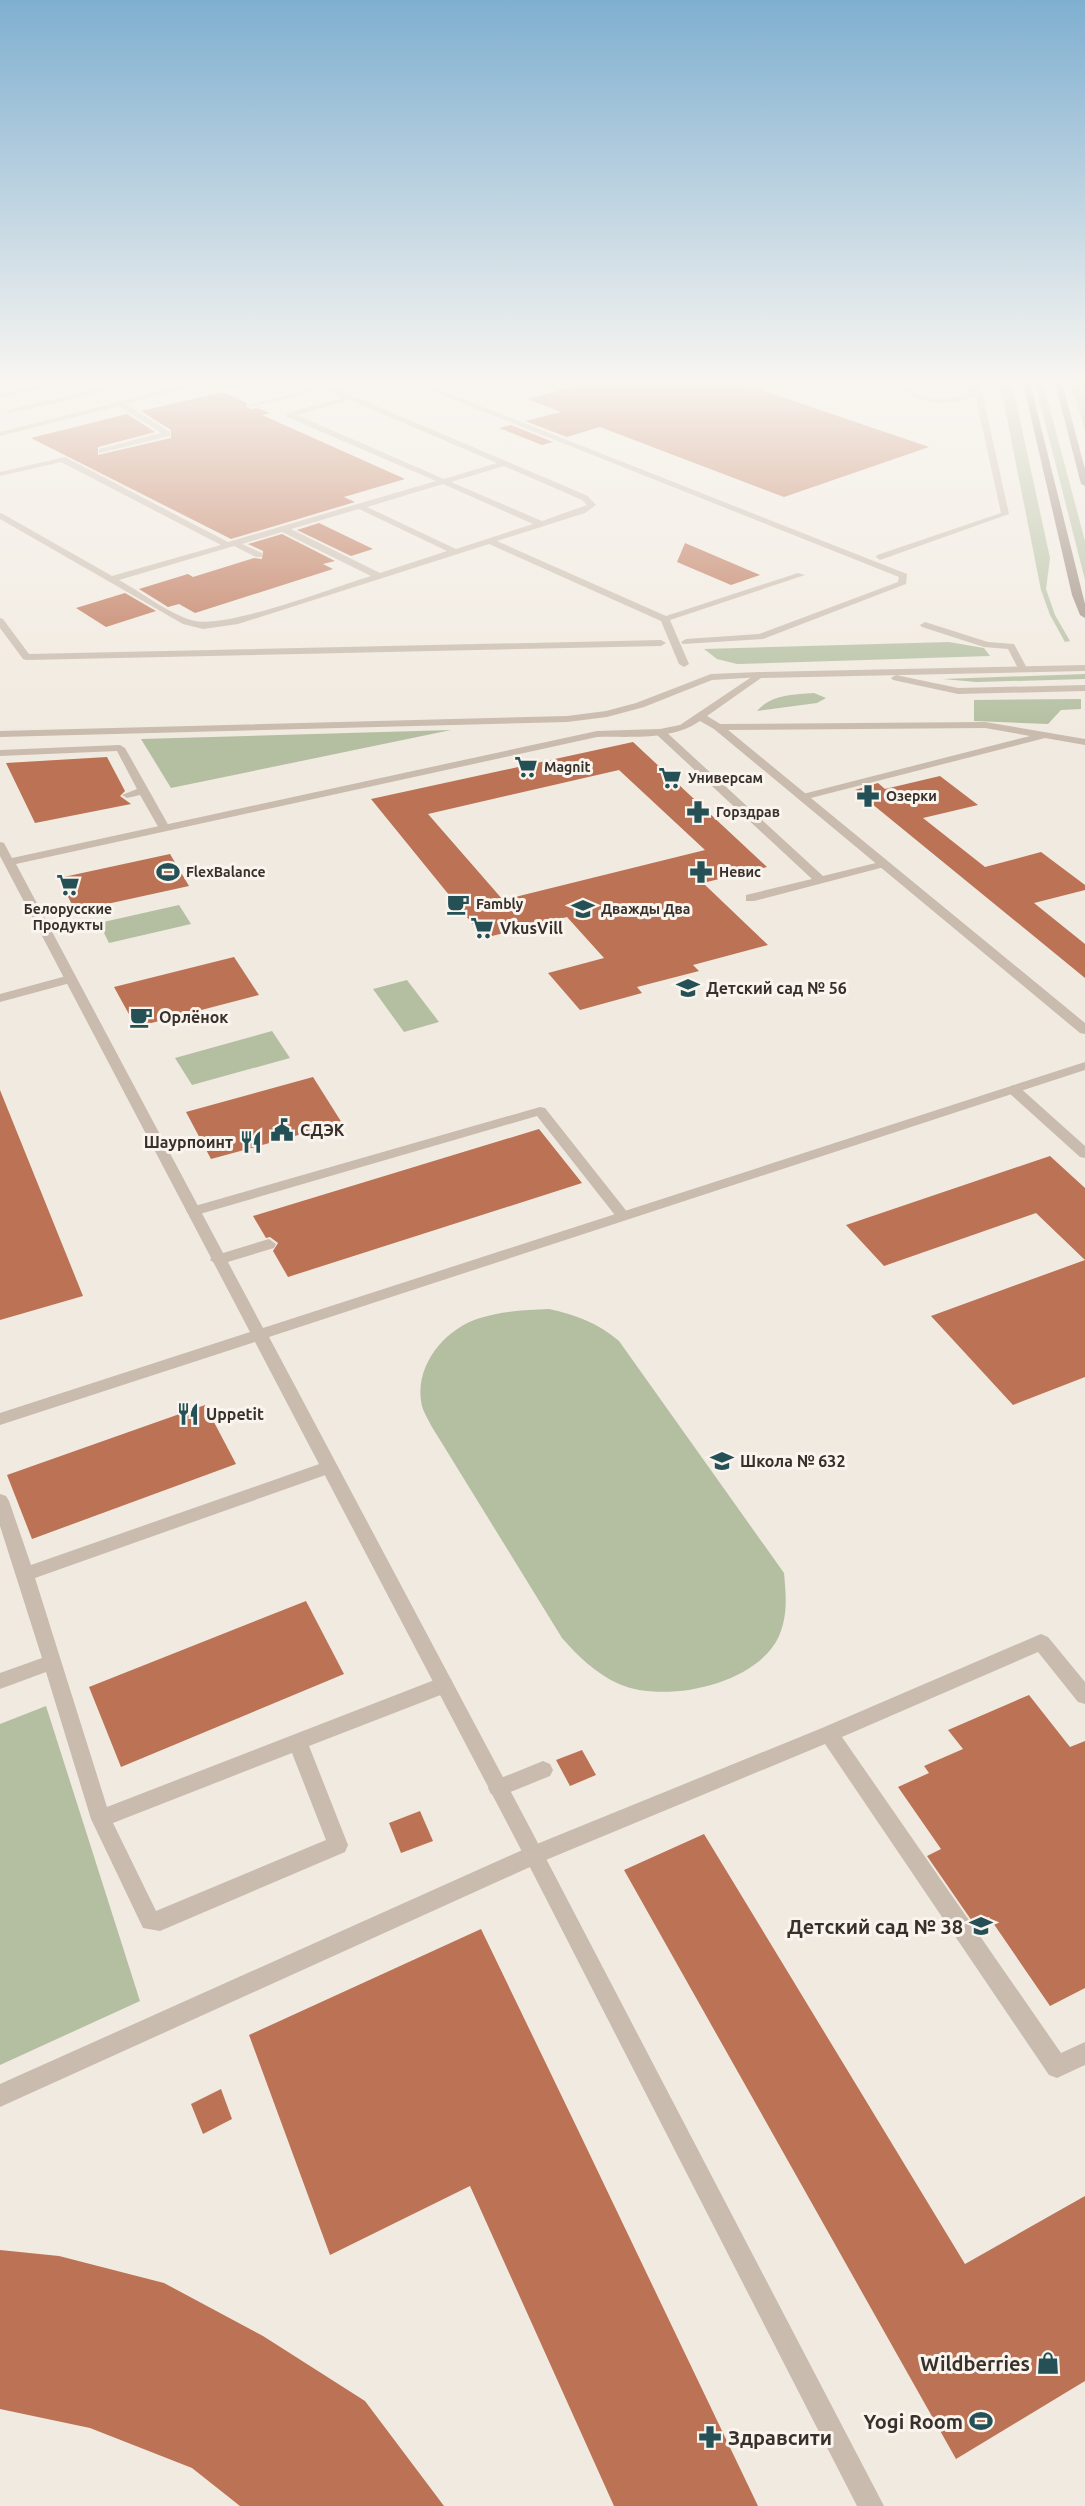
<svg xmlns="http://www.w3.org/2000/svg" width="1085" height="2506" font-family="Ubuntu,sans-serif">
<style>
.green{fill:#b4bfa1}
.building{fill:#bc7254;fill-rule:evenodd}
.lines{fill:none;stroke-linecap:round;stroke-linejoin:round}
.service{fill:#c9bbad;fill-rule:evenodd}
.minor{fill:#c9bbad;fill-rule:evenodd}
.secondary{fill:#9c8b7e;fill-rule:evenodd}
.labels{text-anchor:middle;dominant-baseline:central;stroke-width:6;stroke-linejoin:round;paint-order:stroke}
.far-poi-label{font-size:14px;font-weight:bold;fill:#38302b;stroke:#f9f4ed;text-anchor:start}
.poi-label{font-size:16px;font-weight:bold;fill:#38302b;stroke:#f9f4ed;text-anchor:start}
.near-poi-label{font-size:20px;font-weight:bold;fill:#38302b;stroke:#f9f4ed;text-anchor:end}
</style>
<rect width="100%" height="100%" fill="#f1eae0"/>
<g class="green">
<path d="M1000,383h12l38,175 -4,31 9,26 15,26 -5,1 -15,-27 -9,-25z"/>
<path d="M1035,383h8l42,158v39z"/>
<path d="M1071,383h14v47z"/>
<path d="M949,642l35,6 6,8 -253,8 -20,-5 -13,-10z"/>
<path d="M1085,674v5l-109,3 -33,-3z"/>
<path d="M814,693l12,5 -9,5 -60,8c15,-17 35,-16 57,-18z"/>
<path d="M1081,699v10l-20,1 -13,14 -74,-3v-21z"/>
<path d="M451,730l-280,58 -30,-49z"/>
<path d="M179,905l12,19 -82,19 -10,-20z"/>
<path d="M407,980l32,42 -35,10 -31,-43z"/>
<path d="M272,1031l18,27 -98,27 -17,-27z"/>
<path d="M549,1309c27,6 49,14 70,32l165,232c2,22 4,42 -5,63 -22,49 -115,68 -160,48 -24,-11 -40,-27 -57,-46l-130,-211c-3,-6 -8,-14 -10,-21 -9,-39 22,-77 58,-88 23,-7 46,-8 69,-9z"/>
<path d="M46,1706l94,295 -140,64v-341z"/>
</g>
<g class="building">
<path d="M584,383h157l188,64 -145,50 -184,-70 -33,10 -42,-16 36,-9 -33,-13z"/>
<path d="M223,392l24,11 -1,3 5,3 7,-1 12,5 -8,2 143,64 -61,18 11,5 -124,37 -200,-101 96,-24 28,18 -57,15v8l73,-17v-8l-30,-19z"/>
<path d="M511,425l42,17 -11,3 -43,-17z"/>
<path d="M319,523l54,26 -22,7 -54,-26z"/>
<path d="M282,534l53,27 -12,3 10,5 -138,44 -16,-9 -11,3 -29,-18 49,-15 5,3 61,-19 8,1 1,-8 -15,-7z"/>
<path d="M685,543l75,32 -29,10 -54,-23z"/>
<path d="M125,593l31,18 -50,16 -30,-19z"/>
<path d="M633,742l134,125 -64,16 65,62 -75,20 6,6 -62,16 5,6 -62,17 -32,-37 56,-15 -37,-41 -83,21 -113,-139zM619,770l86,80 -202,50 -75,-86z"/>
<path d="M107,757l18,34 -5,5 11,8 -96,19 -29,-60z"/>
<path d="M940,776l38,29 -55,13 62,49 56,-15 44,33v5l-51,13 51,41v34l-230,-188 23,-7 7,6z"/>
<path d="M170,854l19,32 -114,25 -16,-33z"/>
<path d="M234,957l25,38 -123,32 -22,-40z"/>
<path d="M313,1077l29,46 -131,36 -25,-47z"/>
<path d="M0,1090l83,206 -83,24z"/>
<path d="M539,1129l43,54 -294,94 -15,-26 5,-8 -8,-6 -4,1 -13,-22z"/>
<path d="M1050,1156l35,32v189l-72,28 -82,-89 154,-56 -49,-47 -152,53 -38,-41z"/>
<path d="M205,1405l31,59 -204,75 -25,-64z"/>
<path d="M306,1601l38,73 -223,93 -32,-80z"/>
<path d="M1029,1695l41,52 15,-6v247l-35,18 -61,-89 -15,7 -47,-68 14,-7 -43,-62 31,-14 -5,-7 39,-17 -15,-19z"/>
<path d="M582,1750l14,25 -26,11 -14,-26z"/>
<path d="M420,1811l13,30 -32,12 -12,-30z"/>
<path d="M704,1834l261,430 120,-68v185l-129,78 -332,-589z"/>
<path d="M481,1929l98,203 179,374h-144l-144,-320 -140,69 -81,-220z"/>
<path d="M221,2089l11,30 -29,15 -12,-30z"/>
<path d="M0,2250l59,6 105,27 99,53 102,65 79,105h-204l-48,-38 -102,-40 -90,-19z"/>
</g>
<g class="lines">
<g class="service">
<path d="M47,383h15l-62,15v-4z"/>
<path d="M116,383h13l-17,5v-4z"/>
<path d="M193,383h13l-80,21 44,28v4l-71,17v-4l62,-16 -42,-27 -119,30v-4z"/>
<path d="M312,383h10l266,113 8,9 -11,8 -88,28 169,75 132,-43 7,2 -135,45 19,44 -5,3 -5,-3 -18,-43 -172,-77 -251,80 -35,5 -20,-5 -183,-105v-6l3,1 109,62 109,-31 -160,-83 -61,14v-4l65,-15 163,85 208,-61 -149,-64v-4l56,-15 -19,-9 -72,18 -4,-2 69,-18zM350,400l147,63 -53,16 -147,-64zM504,466l78,34 5,5 -45,16 -91,-39zM443,484l90,40 -77,25 -89,-42zM359,509l88,42 -67,22 -89,-44zM282,532l89,44c-37,11 -148,55 -180,44 -23,-7 -50,-28 -72,-40l115,-34 22,11h6v-4l-20,-9z"/>
<path d="M412,383h10l485,191 -1,10 -143,55 -80,5 -2,-2 5,-3 73,-5 139,-52 1,-5z"/>
<path d="M780,383h11l-14,5z"/>
<path d="M907,383h7l-3,5c13,15 39,12 57,6v-5l-8,-6 13,3v-3h7l29,131 -129,46 -4,-3 1,-2 124,-42 -26,-119 -1,3c-23,7 -54,11 -71,-9z"/>
<path d="M100,388l3,4 -94,21 -4,-2z"/>
<path d="M0,618l3,1 26,35 632,-14 5,3 -5,3 -635,14 -3,-1 -23,-31z"/>
<path d="M925,622l63,20 26,2 14,26 -8,2 -12,-23 -24,-2 -62,-20 -2,-2z"/>
<path d="M759,672l5,3 -2,2 -50,3 -68,27 -37,10 -40,5 -567,15v-6l567,-15 39,-5 30,-8 75,-29z"/>
<path d="M985,722l100,17v6l-40,-7 -242,62 -4,-1v-4l231,-59 -45,-8 -267,2 -5,-3 5,-3z"/>
<path d="M656,730h8l159,146 61,-15 6,3 -2,2 -134,35h-8v-6l66,-16 -156,-145z"/>
<path d="M120,745l5,3 45,80 -2,2h-8l-20,-35 -13,3 -5,-3 15,-6 -20,-38 -117,5v-6z"/>
<path d="M70,975l4,1v6l-74,20v-8z"/>
<path d="M1013,1085l5,1 67,60v12l-5,-1 -72,-65 -2,-3z"/>
<path d="M540,1107l5,1 83,105 2,3 -2,3h-10l-81,-103 -344,100 -7,-5 2,-3z"/>
<path d="M269,1239l7,5 -2,4 -56,17 -8,-5 3,-4z"/>
<path d="M328,1461l6,1 2,5 -2,5 -299,106 72,229 330,-128 7,-2 7,2 2,6 -2,6 -142,55 39,99 -3,7 -178,76 -7,3 -17,-3 -52,-109 -45,-147 -46,17v-16l42,-15 -42,-132v-32l6,2 3,5 22,64zM292,1753l34,87 -170,71 -43,-88z"/>
<path d="M1041,1634l7,3 37,45v22l-7,-2 -40,-50 -196,85 219,316 24,-11v23l-28,13 -8,-3 -224,-331 -284,118 -541,245v-23l527,-236 295,-120z"/>
<path d="M543,1761l7,3 3,6 -3,6 -52,21 -7,-3 -3,-6 3,-6z"/>
</g>
<g class="minor">
<path d="M1085,665v6l-324,7 -54,38 15,9 363,298v11l-5,-1 -366,-304 -14,-8c-29,20 -69,15 -103,16l-581,127 247,464 822,-266v8l-816,267 261,491 354,678h-27l-341,-666 -261,-498 -255,83v-12l250,-81 -250,-476v-14l4,1 8,15 585,-127 63,-2 20,-4 79,-53z"/>
<path d="M896,675l62,13 127,-3v6l-127,3 -65,-14 -2,-2z"/>
</g>
<g class="secondary">
<path d="M1023,383h7l55,221v14l-5,-3 -8,-20z"/>
<path d="M1055,383h7l23,86v17l-4,-2z"/>
</g>
</g>
<linearGradient id="sky" x2="0" y2="1"><stop stop-color="#7fafd0"/><stop offset="0.52" stop-color="#f9f6f1"/><stop offset="1" stop-color="#f9f6f1" stop-opacity="0"/></linearGradient>
<rect width="1085" height="734" fill="url(#sky)"/>
<defs>
<g id="supermarket-bare" transform="scale(1.8)"><path d="M-6-5.5h2.5l.6 2H6L4.5 2H-2.5L-4.4-4H-6ZM-1.5 3.2a1.3 1.3 0 1 0 .1 0ZM3 3.2a1.3 1.3 0 1 0 .1 0Z" fill="#245056" stroke="#f9f4ed" stroke-width="2.5" paint-order="stroke"/></g>
<g id="pharmacy-bare" transform="scale(1.8)"><path d="M-2-6h4v4h4v4h-4v4h-4v-4h-4v-4h4Z" fill="#245056" stroke="#f9f4ed" stroke-width="2.5" paint-order="stroke"/></g>
<g id="stadium-bare" transform="scale(1.8)"><path d="M0-5a6.5 5 0 1 0 0 10a6.5 5 0 1 0 0-10ZM-3.5-1.8h7v3.6h-7Z" fill="#245056" stroke="#f9f4ed" stroke-width="2.5" paint-order="stroke"/></g>
<g id="cafe-bare" transform="scale(1.8)"><path d="M-5.5-4.5H6V0H3Q3 3.5 0 3.5H-2.5Q-5.5 3.5-5.5 0ZM3-3.2v2h1.7v-2ZM-6 4.5H4V6H-6Z" fill="#245056" stroke="#f9f4ed" stroke-width="2.5" paint-order="stroke"/></g>
<g id="school-bare" transform="scale(1.8)"><path d="M0-5L7-2L0 1L-7-2ZM-4 1L0 2.5L4 1V4Q0 6-4 4Z" fill="#245056" stroke="#f9f4ed" stroke-width="2.5" paint-order="stroke"/></g>
<g id="civic-bare" transform="scale(1.8)"><path d="M-.6-6.5H3V-4.5H.6V-3L4-1V1h2V6H-6V1h2V-1L-.6-3ZM-1.2 2.5V6h2.4V2.5Z" fill="#245056" stroke="#f9f4ed" stroke-width="2.5" paint-order="stroke"/></g>
<g id="restaurant-bare" transform="scale(1.8)"><path d="M-5-6h1v4h1v-4h1v4h1v-4h1v5L-1.5 .5V6h-2V.5L-5-1ZM5-6V6H3V1.5H1.5Q1.5-4 5-6Z" fill="#245056" stroke="#f9f4ed" stroke-width="2.5" paint-order="stroke"/></g>
<g id="shop-bare" transform="scale(1.8)"><path d="M-5-2.5h2.3a2.7 3.5 0 0 1 5.4 0H5L5.5 6h-11ZM-1.5-2.5h3a1.5 2.3 0 0 0-3 0Z" fill="#245056" stroke="#f9f4ed" stroke-width="2.5" paint-order="stroke"/></g>
</defs>
<g fill-rule="evenodd">
<use href="#supermarket-bare" x="526" y="767"/>
<use href="#supermarket-bare" x="670" y="778"/>
<use href="#pharmacy-bare" x="868" y="796"/>
<use href="#pharmacy-bare" x="698" y="812"/>
<use href="#stadium-bare" x="168" y="872"/>
<use href="#pharmacy-bare" x="701" y="872"/>
<use href="#supermarket-bare" x="68" y="885"/>
<use href="#cafe-bare" x="458" y="904"/>
<use href="#school-bare" x="583" y="909"/>
<use href="#supermarket-bare" x="482" y="928"/>
<use href="#school-bare" x="688" y="988"/>
<use href="#cafe-bare" x="141" y="1017"/>
<use href="#civic-bare" x="282" y="1130"/>
<use href="#restaurant-bare" x="251" y="1142"/>
<use href="#restaurant-bare" x="188" y="1414"/>
<use href="#school-bare" x="722" y="1461"/>
<use href="#school-bare" x="981" y="1926"/>
<use href="#shop-bare" x="1048" y="2363"/>
<use href="#stadium-bare" x="981" y="2421"/>
<use href="#pharmacy-bare" x="710" y="2437"/>
</g>
<g class="labels">
<g class="far-poi-label">
<text x="544" y="767">Magnit</text>
<text x="688" y="778">Универсам</text>
<text x="886" y="796">Озерки</text>
<text x="716" y="812">Горздрав</text>
<text x="186" y="872">FlexBalance</text>
<text x="719" y="872">Невис</text>
<text x="476" y="904">Fambly</text>
<text x="68" y="909" text-anchor="middle">Белорусские<tspan x="68" dy="16">Продукты</tspan></text>
<text x="601" y="909">Дважды Два</text>
</g>
<g class="poi-label">
<text x="500" y="928">VkusVill</text>
<text x="706" y="988">Детский сад № 56</text>
<text x="159" y="1017">Орлёнок</text>
<text x="300" y="1130">СДЭК</text>
<text x="233" y="1142" text-anchor="end">Шаурпоинт</text>
<text x="206" y="1414">Uppetit</text>
<text x="740" y="1461">Школа № 632</text>
</g>
<g class="near-poi-label">
<text x="963" y="1926">Детский сад № 38</text>
<text x="1030" y="2363">Wildberries</text>
<text x="963" y="2421">Yogi Room</text>
<text x="728" y="2437" text-anchor="start">Здравсити</text>
</g>
</g>
</svg>
